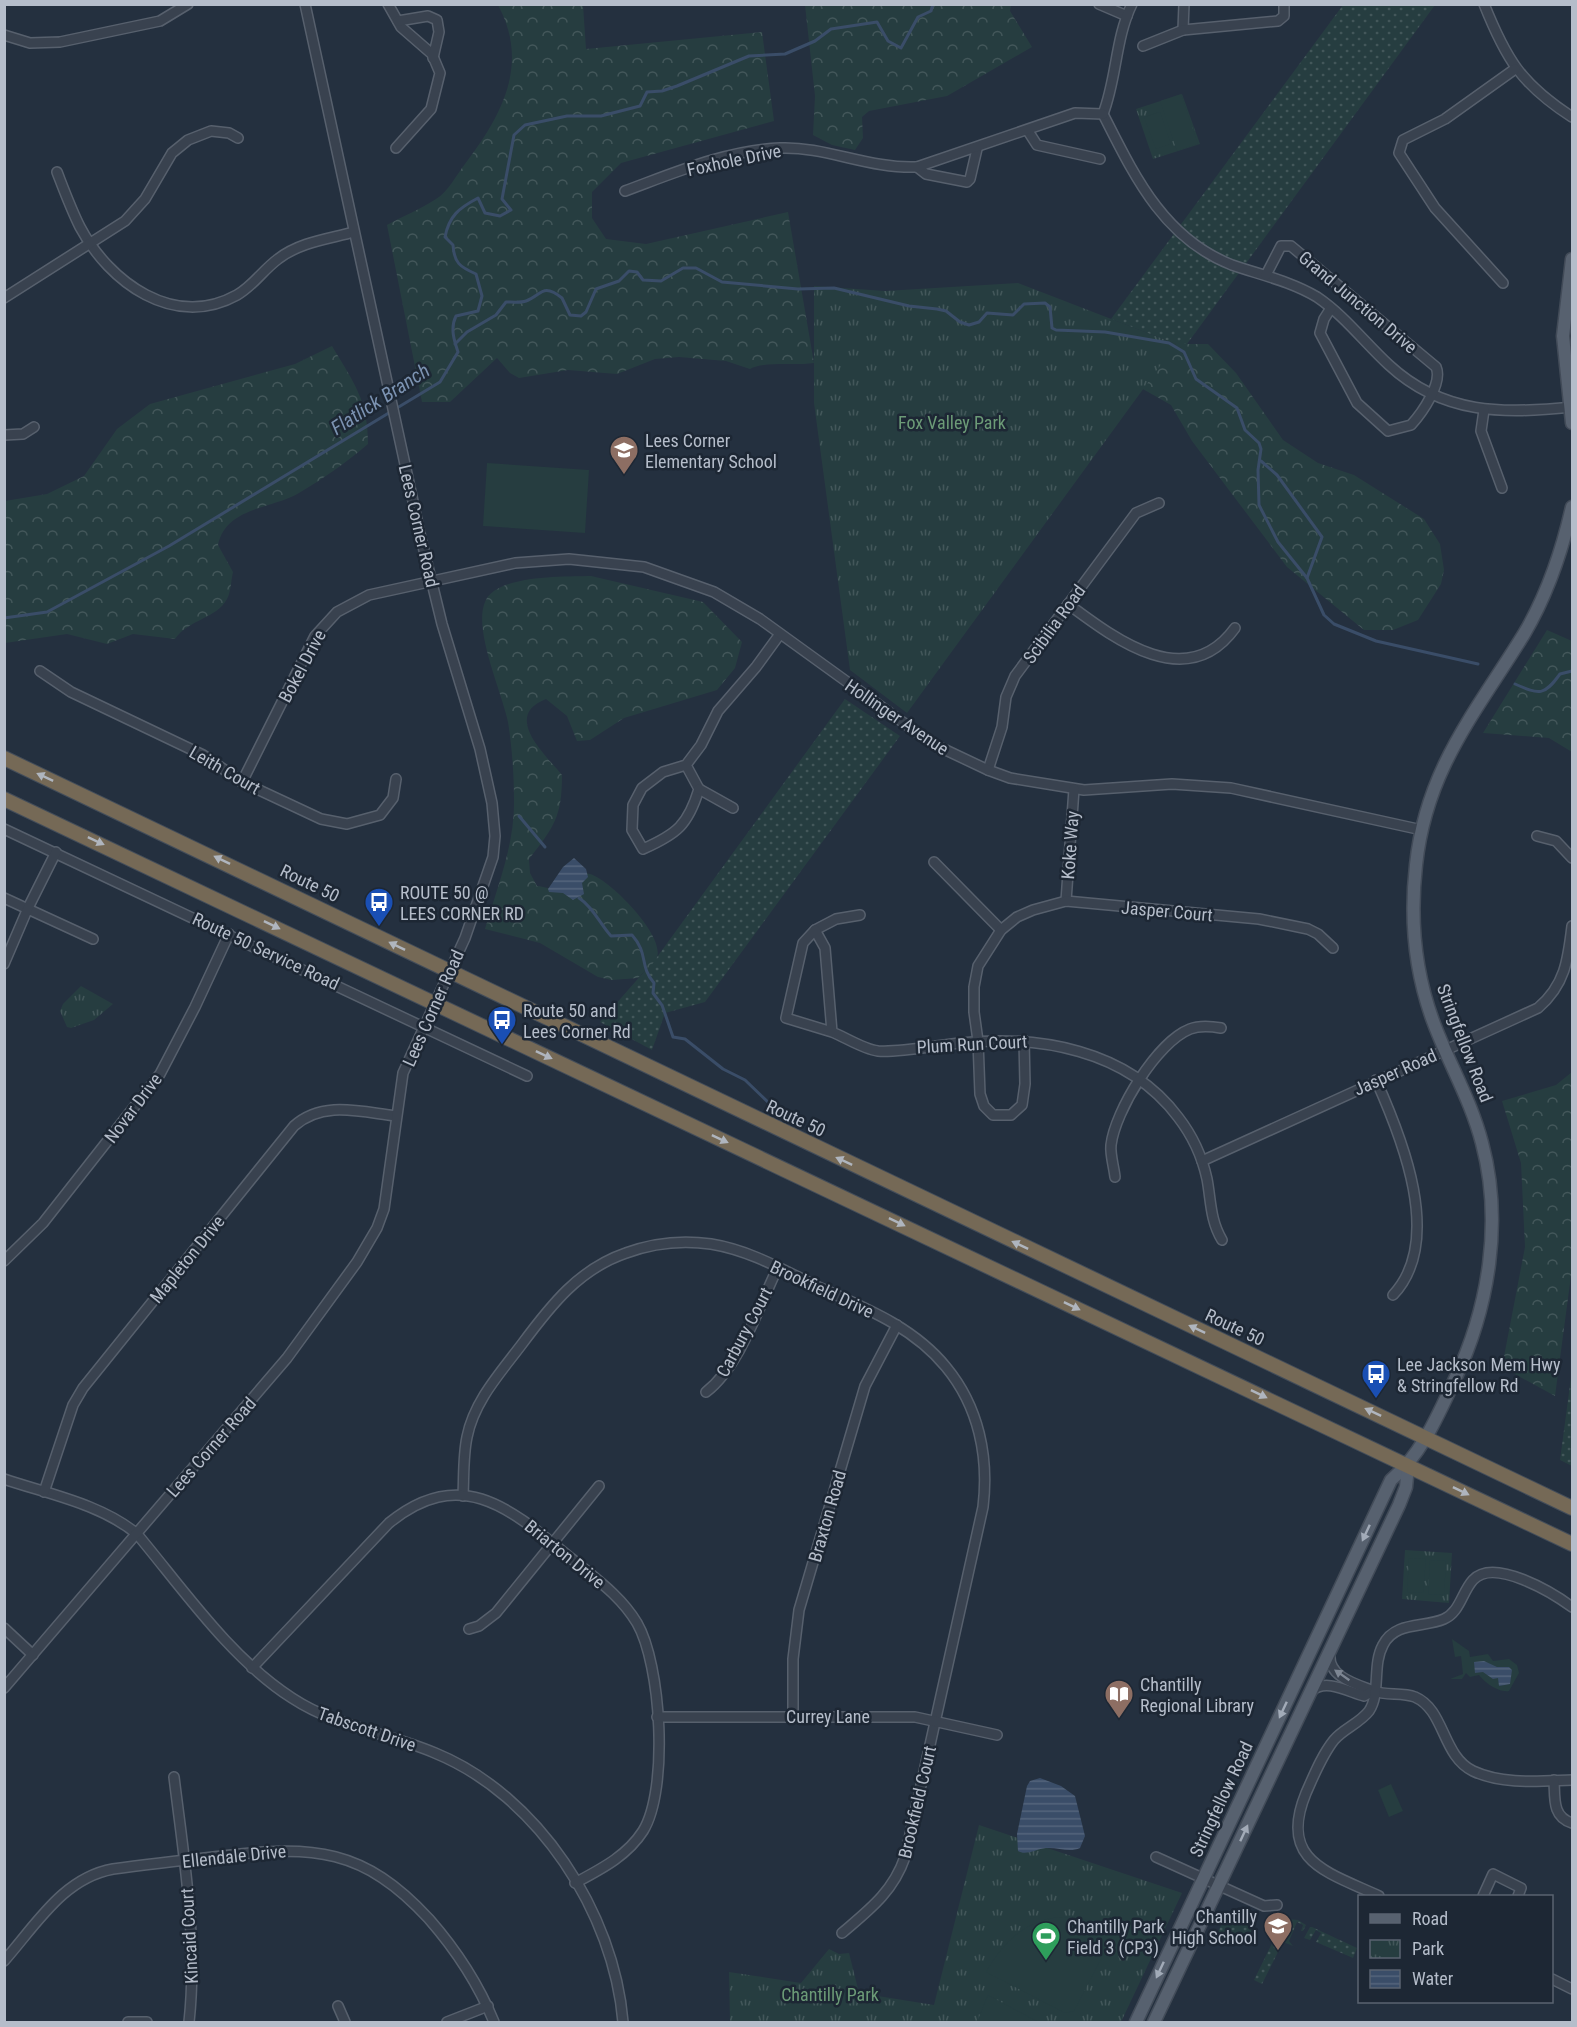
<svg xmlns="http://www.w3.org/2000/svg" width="1577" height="2027" font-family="'Roboto Condensed',sans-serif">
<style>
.grass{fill:url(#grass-dots)}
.forest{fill:url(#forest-crowns)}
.park{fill:url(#park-tufts)}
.garden{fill:#263d40}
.water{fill:url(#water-rules)}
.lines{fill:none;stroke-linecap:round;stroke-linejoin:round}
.stream{stroke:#3a4d68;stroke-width:3}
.minor-casing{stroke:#57606d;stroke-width:12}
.major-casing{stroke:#424b58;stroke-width:15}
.highway-casing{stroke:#434d5a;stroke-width:16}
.minor{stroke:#39424f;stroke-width:9}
.major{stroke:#57616f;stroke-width:12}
.highway{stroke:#756956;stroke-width:14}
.oneway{fill:#afb5be}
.oneway2{fill:#a2abb8}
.oneway3{fill:#7d8693}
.labels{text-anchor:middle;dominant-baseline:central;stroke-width:5;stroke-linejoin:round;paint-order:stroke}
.street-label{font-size:18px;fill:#b5bdca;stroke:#1d2734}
.park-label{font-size:18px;fill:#6c9b77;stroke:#1d2734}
.poi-label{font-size:18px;fill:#b5bdca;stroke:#1d2734;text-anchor:start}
.water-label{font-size:20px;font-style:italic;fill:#7c93b2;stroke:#1d2734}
</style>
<defs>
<pattern id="grass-dots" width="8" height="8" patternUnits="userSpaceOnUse" patternTransform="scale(1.5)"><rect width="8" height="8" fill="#263d40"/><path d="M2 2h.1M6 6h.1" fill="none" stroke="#43575a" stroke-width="1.8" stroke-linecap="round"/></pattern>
<pattern id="forest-crowns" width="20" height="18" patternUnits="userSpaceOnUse" patternTransform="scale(1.5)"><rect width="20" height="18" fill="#263d40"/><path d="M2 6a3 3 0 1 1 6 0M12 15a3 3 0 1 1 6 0" fill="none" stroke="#43575a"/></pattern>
<pattern id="park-tufts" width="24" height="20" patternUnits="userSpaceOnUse" patternTransform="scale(1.5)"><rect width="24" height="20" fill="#263d40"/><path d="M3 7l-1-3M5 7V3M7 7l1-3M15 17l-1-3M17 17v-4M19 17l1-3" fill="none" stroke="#43575a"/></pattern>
<pattern id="water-rules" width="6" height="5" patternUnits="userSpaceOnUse" patternTransform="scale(1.5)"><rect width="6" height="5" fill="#3a4d68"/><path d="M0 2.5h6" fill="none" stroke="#54657c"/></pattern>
</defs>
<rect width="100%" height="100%" fill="#24303f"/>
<g class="grass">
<path d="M1343,5h92l-248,339h-11l-65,-25z"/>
<path d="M845,699l55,37 -195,266 -40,11 -13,37 -52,-28 57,-65z"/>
<path d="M1572,1370v96l-12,-6z"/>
<path d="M1241,1910l11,5 3,7 -9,23 -19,-7 -4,7 -9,-5 13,-27z"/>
<path d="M1288,1919l10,1 8,5 -3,6h-2l2,-6 -6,-3 -8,19 4,5 -10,-4 -21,42 -8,-4 27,-55z"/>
<path d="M1310,1927h2l45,21 -4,10 -37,-16 5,-9 -5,-3 -6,10 -6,-2z"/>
</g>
<g class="forest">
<path d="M498,5h85l3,44 176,-17 12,89 -153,42 -29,29v26l14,21 40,5 142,-32 26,151c-19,3 -50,-2 -64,6l-24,-8 -47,-4 -24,2 -38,15 -49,-4 -49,8 -9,-5 -13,-15 -47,44h-28l-35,-177c16,-9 34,-16 49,-26 12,-7 21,-25 29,-35 37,-49 65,-100 33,-159z"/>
<path d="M805,5h206l-1,6 22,36 -85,49 -78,15 -7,6 1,21 -8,12 -23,-5 -19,-10 2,-39z"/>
<path d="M1176,344h32l28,29 47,67 35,23 36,12 70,44 16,25 4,26 -3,14 -23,36 -25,10h-29l-77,-63 -95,-126 -21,-36 -30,-17z"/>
<path d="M332,346c22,37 36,54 36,98 -21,18 -45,35 -69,49 -27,16 -73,14 -81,52l15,27c-2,8 -2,20 -6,27 -11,20 -38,20 -52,40l-42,-5 -26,10 -40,-10 -62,9v-142l42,-7 37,-18 33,-47 33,-25 145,-40z"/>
<path d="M591,576l112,26 39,40 -7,26 -18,22 -93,28 -34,22 -13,1 -10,-25 -21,-17c-44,17 -1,55 16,76 0,42 -8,52 -33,84l1,14 7,13c4,0 11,3 14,2 14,-3 22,-18 39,-14 19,5 75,61 67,83 -3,7 -14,15 -19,21l-26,2 -14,-3 -58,-34 -55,-14c12,-41 30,-85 29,-129 0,-25 -2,-53 -6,-78 -6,-30 -35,-92 -23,-120 11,-28 81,-25 106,-26z"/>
<path d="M1547,630l25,11v111l-23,-14 -66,-5z"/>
<path d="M1572,1072v196l-17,128 -53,-29 23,-120 -4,-84 -19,-62 54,-16z"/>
</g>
<g class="park">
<path d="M1182,94l18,50 -47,15 -17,-50z"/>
<path d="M1018,283l158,61 -269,369 -57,-43 -36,-267v-117l71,5z"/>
<path d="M81,986l32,18 -19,16 -23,8 -4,-1 -7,-16 3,-7z"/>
<path d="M1405,1550l47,3 -3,50 -47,-4z"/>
<path d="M979,1825l203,68 -61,129h-391l-1,-50 72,11 28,-34 10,5 10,-1 10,40 75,12z"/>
</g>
<g class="garden">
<path d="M1181,94l17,50 -21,7 -17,-50z"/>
<path d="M1160,112l11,32 -15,5 -12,-32z"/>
<path d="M487,463l102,7 -4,63 -102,-7z"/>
<path d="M1409,1558l17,1 -3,34 -16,-1z"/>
<path d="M1430,1560l16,1 -2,34 -16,-1z"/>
<path d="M1452,1639l17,12 1,6 18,-3 5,7 16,-2 8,6 2,8 -10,18c-11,2 -26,-10 -30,-16l-9,2 -4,-4 -4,6h-12l13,-5 -2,-18 -6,1z"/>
<path d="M1391,1784l12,27 -14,6 -11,-27z"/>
<path d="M1058,1917l21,1 37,12 -42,81 -9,2 -79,-41c18,-30 36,-49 72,-55z"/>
<path d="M988,1995l50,27h-61z"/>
</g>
<g class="water">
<path d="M574,858l12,11 2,8 -6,6 2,11 -11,6 -10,-7 -14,-1 -1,-3 15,-22z"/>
<path d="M1484,1661l13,6h12l3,3 -2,14 -11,2 -1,-8 -5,1 -10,-7 -8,1 -1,-11z"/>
<path d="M1040,1778l21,8 14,10 10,40 -5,12c-11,5 -22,-1 -34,0 -10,1 -20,8 -28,3l-1,-17 10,-48 3,-5z"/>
</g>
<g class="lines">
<g class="stream">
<path d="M455,344l12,-12 29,-17 10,-13c6,0 15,1 20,-1 15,-5 16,-19 36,-3l8,17 11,1 5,-4 10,-23 23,-8 10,-10 8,1 6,8 18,1 22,-13h13l26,14 76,7 36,-1 75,18 28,3 9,2 14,11 9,3 10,-3 8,-9 26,2 11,-11 21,-1 5,4 2,21 4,2 49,2 64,11 15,9 12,27 41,29 8,22 14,13 2,6 -3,21 1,35 19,37 29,36 17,37 10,9 42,17 102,23"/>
<path d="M1261,461l16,14 45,62 -15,41"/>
<path d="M4,618l43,-6 122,-66 271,-164 18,-30c-4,-12 -8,-24 -2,-36l22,-5 4,-15 -6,-22c-16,-7 -22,-11 -23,-29l-8,-8c4,-21 14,-29 33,-39l7,15 15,3 11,-6 -9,-11 12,-64 11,-10 42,-9h34l39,-10 7,-14 15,-1 15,-5 72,-30 36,-2 30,-13 16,-12 46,-7 11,19 13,7 17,-31 13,-6 2,-7"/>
<path d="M1515,684c25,11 29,12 45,-10l12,-3"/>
<path d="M519,816l26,31"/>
<path d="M579,898c14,9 21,26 32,38l21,-1c17,19 7,31 22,48l-1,10 8,11"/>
<path d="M662,1005l11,32 12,2 38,30 22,11 25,24"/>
</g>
<g class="minor-casing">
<g id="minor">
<path d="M388,4l13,23 31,27 8,19 -9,36 -35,39"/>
<path d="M1099,4l28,12"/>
<path d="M1484,4c22,55 37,80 88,113"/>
<path d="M398,21l30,-5 9,4 2,12 -6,26"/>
<path d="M1183,30l1,-26"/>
<path d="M4,35l26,8 30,-1 100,-21 28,-17"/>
<path d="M1143,46l40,-16 95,-9 6,-5v-12"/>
<path d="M1103,114c31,61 60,124 129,151 29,10 58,16 85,32 28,19 47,45 72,68 54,50 115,49 183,42"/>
<path d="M1103,114c14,-36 12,-75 29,-110"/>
<path d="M1028,131l9,14 63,14"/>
<path d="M917,167l9,7 41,8 3,-3 7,-30"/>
<path d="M57,172c7,18 14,37 23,55 29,55 94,103 157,68 16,-9 26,-25 41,-36 22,-17 50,-20 76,-27"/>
<path d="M625,191c49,-18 102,-41 155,-43 45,-2 89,21 137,19l158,-54 28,1"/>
<path d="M1266,275l15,-29h10l145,121c7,16 -14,46 -25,58l-23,6 -31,-28 -37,-70 4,-14 7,-11"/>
<path d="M1503,283l-68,-75 -36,-55 4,-13 42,-21 70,-50"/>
<path d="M4,298l121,-77 20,-22 27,-46 16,-13 23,-9 18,2 9,5"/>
<path d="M1484,410l-3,21 21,57"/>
<path d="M4,435l19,-1 11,-7"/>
<path d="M1068,604c47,35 119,90 167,24"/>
<path d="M40,671l31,21 132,63 39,27 79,37 26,5 33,-9 13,-17 3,-19"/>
<path d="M686,765l13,24c-11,36 -22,45 -56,60l-11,-19 1,-25 9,-17 21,-16 23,-7 15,-20 17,-34 38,-44 24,-33"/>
<path d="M988,770l14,-43 4,-30 9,-21 121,-163 23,-10"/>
<path d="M242,782l73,-146 22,-24 32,-17 146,-32 54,-4 75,8 70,25 46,27 173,125 55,26 22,8 74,12 88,-6 59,4 191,42"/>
<path d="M699,789l34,19"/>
<path d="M4,829l523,247"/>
<path d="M1537,836l19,5 16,17"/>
<path d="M934,862l67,68"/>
<path d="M4,898l89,41"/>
<path d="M1066,901l8,-112"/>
<path d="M815,930l21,-11 24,-4"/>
<path d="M4,964l24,-56 28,-56"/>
<path d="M832,1032l-46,-14 17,-75 12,-13 10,18 7,84c13,5 31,17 46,19 20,2 60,-6 82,-8 78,-8 167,6 218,74 14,18 24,39 29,62 4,21 3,41 15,61"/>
<path d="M1024,1040l1,44 -3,21 -11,10h-18l-9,-9 -4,-12 -2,-53 -4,-29v-25l4,-21 23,-36 16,-13 16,-7 33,-9 193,18 49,10 10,5 15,14"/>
<path d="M1376,1080c26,58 68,161 17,215"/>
<path d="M1202,1161l336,-153c27,-23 30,-48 34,-82"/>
<path d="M1115,1177c-1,-10 -5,-22 -4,-32 4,-34 46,-103 79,-116 10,-4 20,-3 31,-1"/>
<path d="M4,1261l39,-38 117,-149 35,-67 34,-73"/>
<path d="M706,1392c34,-26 53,-86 72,-125"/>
<path d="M4,1479c44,15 97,25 133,55 46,55 94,125 155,164 44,29 96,35 143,55 103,42 179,160 188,269"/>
<path d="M44,1492l29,-87 10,-17 211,-262c29,-26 67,-14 102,-10"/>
<path d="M463,1496c1,-20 0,-40 4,-59 7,-36 34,-65 55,-93 29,-39 57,-75 104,-91 27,-10 57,-13 85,-9 37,6 69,24 101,40 48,22 100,41 134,83 33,40 43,90 37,140l-78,350c-12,35 -36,53 -63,76"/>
<path d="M4,1628l29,27"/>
<path d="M469,1629l10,-3 17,-13 103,-127"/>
<path d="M1330,1653c-3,24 26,31 44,38 12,5 28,1 41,6 30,13 27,59 58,74 30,14 67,10 99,9"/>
<path d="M252,1668l137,-145c73,-60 124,-12 183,36 23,19 49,37 65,64 24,41 32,166 6,208 -16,25 -42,38 -68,52"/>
<path d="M4,1688l283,-330 70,-96 20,-34 7,-19 19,-136 62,-135 28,-81 2,-21 -3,-33 -12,-54 -38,-125 -21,-86 -116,-534"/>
<path d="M1312,1691c13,-13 37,1 52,5l9,-5"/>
<path d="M793,1716v-57l6,-49 66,-224 32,-61"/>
<path d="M657,1717h258l82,18"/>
<path d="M174,1777c10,82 24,163 15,245"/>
<path d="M1554,1780c1,18 -2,37 18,43"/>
<path d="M1156,1857l108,49 13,-1"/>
<path d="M1379,1896c-52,-24 -101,-35 -73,-103 8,-18 16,-38 28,-53 9,-11 26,-17 35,-29 12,-18 3,-46 14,-66 12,-24 41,-17 61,-26 16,-7 18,-27 29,-39 21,-23 80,13 99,27"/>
<path d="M1483,1896l10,-22 28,14 -3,8"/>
<path d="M4,1961c32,-36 59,-83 109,-92 37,-5 73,-9 109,-13 91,-11 142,-8 207,63 28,32 49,64 65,103"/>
<path d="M1552,1979l20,10"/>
<path d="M338,2006l7,16"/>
<path d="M128,2022h19"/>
<path d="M447,2022l41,-16"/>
</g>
</g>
<g class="major-casing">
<g id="major">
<path d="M1572,259l-9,77 9,87"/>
<path d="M1136,2022l255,-542c31,-26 47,-65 64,-101 34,-72 48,-158 27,-236 -11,-43 -34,-81 -49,-122 -18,-49 -23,-104 -17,-156 10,-96 60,-153 108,-231 23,-39 38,-83 48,-127"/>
<path d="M1154,2022l245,-517 7,-18 2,-21"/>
</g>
</g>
<g class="highway-casing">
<g id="highway">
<path d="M4,758l1568,750"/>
<path d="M4,799l1568,745"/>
</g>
</g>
<use href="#minor" class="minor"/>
<use href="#major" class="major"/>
<use href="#highway" class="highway"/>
</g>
<defs><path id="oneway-solid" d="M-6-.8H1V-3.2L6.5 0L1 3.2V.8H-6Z" transform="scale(1.5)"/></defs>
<g class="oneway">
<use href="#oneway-solid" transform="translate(45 777) rotate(-155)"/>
<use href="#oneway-solid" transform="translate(96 841) rotate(25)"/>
<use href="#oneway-solid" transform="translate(222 860) rotate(-154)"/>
<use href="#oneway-solid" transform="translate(272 925) rotate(26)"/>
<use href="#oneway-solid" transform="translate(397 946) rotate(-154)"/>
<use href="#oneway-solid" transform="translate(544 1055) rotate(25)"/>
<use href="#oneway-solid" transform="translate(720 1139) rotate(25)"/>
<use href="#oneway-solid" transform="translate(844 1161) rotate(-155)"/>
<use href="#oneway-solid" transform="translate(897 1222) rotate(26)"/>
<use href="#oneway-solid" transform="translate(1020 1245) rotate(-155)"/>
<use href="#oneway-solid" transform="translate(1072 1306) rotate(26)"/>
<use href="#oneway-solid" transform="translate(1197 1329) rotate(-155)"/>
<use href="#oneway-solid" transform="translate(1259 1394) rotate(26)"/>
<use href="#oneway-solid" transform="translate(1373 1412) rotate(-155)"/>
<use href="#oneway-solid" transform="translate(1461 1491) rotate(26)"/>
</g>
<g class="oneway2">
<use href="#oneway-solid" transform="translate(1366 1533) rotate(115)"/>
<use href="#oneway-solid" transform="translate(1283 1710) rotate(115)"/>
<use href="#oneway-solid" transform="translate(1244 1833) rotate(-65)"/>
<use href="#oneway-solid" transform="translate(1160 1970) rotate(115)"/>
</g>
<use class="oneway3" href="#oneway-solid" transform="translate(1342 1675) rotate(-145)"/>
<defs>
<g id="school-pin" transform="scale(1.5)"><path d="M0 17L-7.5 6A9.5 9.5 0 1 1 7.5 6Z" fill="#8d6e63" stroke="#1d2734"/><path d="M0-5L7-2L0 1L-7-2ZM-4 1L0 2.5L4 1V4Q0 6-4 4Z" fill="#fff"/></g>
<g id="bus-pin" transform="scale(1.5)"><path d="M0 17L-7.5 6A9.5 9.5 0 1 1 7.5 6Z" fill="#1a4fb4" stroke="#1d2734"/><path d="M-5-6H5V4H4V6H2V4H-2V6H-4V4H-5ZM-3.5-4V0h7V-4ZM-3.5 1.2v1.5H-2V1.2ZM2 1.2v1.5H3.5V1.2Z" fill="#fff"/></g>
<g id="library-pin" transform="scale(1.5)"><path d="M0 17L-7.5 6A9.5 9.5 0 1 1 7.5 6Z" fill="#8d6e63" stroke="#1d2734"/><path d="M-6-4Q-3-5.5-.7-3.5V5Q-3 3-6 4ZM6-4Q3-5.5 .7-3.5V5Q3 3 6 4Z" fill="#fff"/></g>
<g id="stadium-pin" transform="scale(1.5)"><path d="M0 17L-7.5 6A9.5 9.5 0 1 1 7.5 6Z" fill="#2e9e5b" stroke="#1d2734"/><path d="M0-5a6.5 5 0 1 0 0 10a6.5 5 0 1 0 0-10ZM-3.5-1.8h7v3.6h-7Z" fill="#fff"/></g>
</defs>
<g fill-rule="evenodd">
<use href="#school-pin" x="624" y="450"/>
<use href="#bus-pin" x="379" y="902"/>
<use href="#bus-pin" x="502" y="1020"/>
<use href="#bus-pin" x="1376" y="1374"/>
<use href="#library-pin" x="1119" y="1694"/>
<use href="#school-pin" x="1278" y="1926"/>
<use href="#stadium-pin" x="1046" y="1936"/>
</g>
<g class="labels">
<g class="street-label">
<text transform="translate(734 160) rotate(-12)">Foxhole Drive</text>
<text transform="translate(1358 302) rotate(40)">Grand Junction Drive</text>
<text transform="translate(419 526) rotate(77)">Lees Corner Road</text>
<text transform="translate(1054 624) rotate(-54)">Scibilia Road</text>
<text transform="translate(302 666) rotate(-62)">Bokel Drive</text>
<text transform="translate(897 717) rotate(34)">Hollinger Avenue</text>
<text transform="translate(225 770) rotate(30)">Leith Court</text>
<text transform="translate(1070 845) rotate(-86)">Koke Way</text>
<text transform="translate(310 883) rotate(26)">Route 50</text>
<text transform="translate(1167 911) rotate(5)">Jasper Court</text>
<text transform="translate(266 951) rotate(25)">Route 50 Service Road</text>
<text transform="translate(433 1008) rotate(-66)">Lees Corner Road</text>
<text transform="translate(1465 1043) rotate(69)">Stringfellow Road</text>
<text transform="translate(972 1044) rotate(-3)">Plum Run Court</text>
<text transform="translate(1395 1072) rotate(-24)">Jasper Road</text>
<text transform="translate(133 1108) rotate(-53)">Novar Drive</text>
<text transform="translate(796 1118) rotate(25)">Route 50</text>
<text transform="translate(187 1259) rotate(-51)">Mapleton Drive</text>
<text transform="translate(822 1289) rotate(25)">Brookfield Drive</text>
<text transform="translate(1235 1327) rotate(25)">Route 50</text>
<text transform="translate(744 1332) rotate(-62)">Carbury Court</text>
<text transform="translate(211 1447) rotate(-49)">Lees Corner Road</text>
<text transform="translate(827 1516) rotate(-74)">Braxton Road</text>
<text transform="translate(565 1554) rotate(39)">Briarton Drive</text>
<text x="828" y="1716">Currey Lane</text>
<text transform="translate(367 1729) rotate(19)">Tabscott Drive</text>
<text transform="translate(1221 1799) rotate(-65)">Stringfellow Road</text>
<text transform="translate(917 1802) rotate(-77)">Brookfield Court</text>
<text transform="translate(234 1856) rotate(-6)">Ellendale Drive</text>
<text transform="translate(189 1936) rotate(-93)">Kincaid Court</text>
</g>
<g class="park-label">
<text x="952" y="422">Fox Valley Park</text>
<text x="830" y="1994">Chantilly Park</text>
</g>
<g class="poi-label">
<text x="645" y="440">Lees Corner<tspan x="645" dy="21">Elementary School</tspan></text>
<text x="400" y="892">ROUTE 50 @<tspan x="400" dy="21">LEES CORNER RD</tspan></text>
<text x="523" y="1010">Route 50 and<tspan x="523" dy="21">Lees Corner Rd</tspan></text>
<text x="1397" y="1364">Lee Jackson Mem Hwy<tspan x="1397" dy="21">&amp; Stringfellow Rd</tspan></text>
<text x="1140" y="1684">Chantilly<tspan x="1140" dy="21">Regional Library</tspan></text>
<text x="1257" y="1916" text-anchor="end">Chantilly<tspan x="1257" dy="21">High School</tspan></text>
<text x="1067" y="1926">Chantilly Park<tspan x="1067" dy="21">Field 3 (CP3)</tspan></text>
</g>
<g class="water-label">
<text transform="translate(380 399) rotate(-33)">Flatlick Branch</text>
</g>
</g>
<rect width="1577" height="2027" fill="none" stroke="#b5bdca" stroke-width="12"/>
<rect x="1358" y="1895" width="195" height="108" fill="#1d2734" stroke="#5a6370" stroke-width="1.5"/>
<rect x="1370" y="1914" width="30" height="9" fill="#57616f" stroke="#5a6370" stroke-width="1.5"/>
<text x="1412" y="1925" font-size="18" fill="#b5bdca">Road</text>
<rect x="1370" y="1940" width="30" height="18" fill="url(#park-tufts)" stroke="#5a6370" stroke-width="1.5"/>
<text x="1412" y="1955" font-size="18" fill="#b5bdca">Park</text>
<rect x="1370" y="1970" width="30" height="18" fill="url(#water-rules)" stroke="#5a6370" stroke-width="1.5"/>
<text x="1412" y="1985" font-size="18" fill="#b5bdca">Water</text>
</svg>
